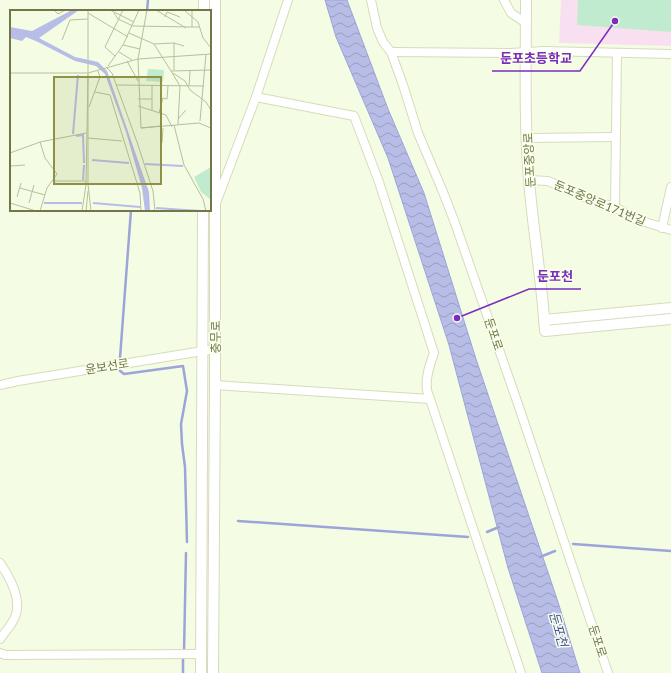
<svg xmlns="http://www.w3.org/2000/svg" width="671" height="673" font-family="Lato,'Noto Sans KR',sans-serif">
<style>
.education{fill:#f9e0f0}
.pitch{fill:#c1ebcf}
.water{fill:url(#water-waves);stroke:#9da4d9}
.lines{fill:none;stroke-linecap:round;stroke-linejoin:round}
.stream{stroke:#9da4d9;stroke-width:2.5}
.minor-casing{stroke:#d6dcba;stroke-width:10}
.tertiary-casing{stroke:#d6dcba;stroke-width:12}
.minor{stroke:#fff;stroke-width:8}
.tertiary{stroke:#fff;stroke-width:10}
.labels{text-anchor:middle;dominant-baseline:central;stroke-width:3;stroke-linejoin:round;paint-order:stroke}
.street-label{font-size:12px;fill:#727648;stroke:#f8ffea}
.water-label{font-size:13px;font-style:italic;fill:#4a539f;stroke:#f8ffea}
.inset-river{fill:none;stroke:#b7bde7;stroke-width:2}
.inset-road{fill:none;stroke:#b8bf9c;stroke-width:1}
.view{fill:#909147;fill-opacity:0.15;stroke:#909147;stroke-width:2}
.inset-edge{fill:none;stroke:#727648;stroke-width:2}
.leader{fill:none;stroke:#7b2cbf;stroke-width:1.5}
.callout-dot{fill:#7b2cbf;stroke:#f8ffea;stroke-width:1.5}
.callout-label{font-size:13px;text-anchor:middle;font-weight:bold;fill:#7b2cbf;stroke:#f8ffea;stroke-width:3;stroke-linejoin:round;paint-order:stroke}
</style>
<defs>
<pattern id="water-waves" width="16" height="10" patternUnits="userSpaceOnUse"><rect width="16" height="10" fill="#b7bde7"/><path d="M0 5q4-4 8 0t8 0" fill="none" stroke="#999ebd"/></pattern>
</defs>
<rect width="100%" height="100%" fill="#f4fde3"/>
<path class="education" d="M561,0h110v46l-112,-3z"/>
<path class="pitch" d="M578,0h93v32l-94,-7z"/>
<path class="water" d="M325,0h22l41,109 36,84 52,166 82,243 22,71h-38l-34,-105 -59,-223 -61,-187 -52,-121z"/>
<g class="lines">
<g class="stream">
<path d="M147,11l1,-11"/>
<path d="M120,358l11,-148"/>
<path d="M119,370l5,4 59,-8 4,25 -6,33 1,20 3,23 2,75"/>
<path d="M238,521l230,16"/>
<path d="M487,532l12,-5"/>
<path d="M573,544l98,7"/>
<path d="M540,557l15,-6"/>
<path d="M184,652l2,-99"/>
<path d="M183,673v-14"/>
</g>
<g class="minor-casing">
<g id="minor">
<path d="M371,0l6,28 6,14 8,10 12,33 15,48 25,59 12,31 64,184 89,266"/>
<path d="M504,0l7,13 15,10"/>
<path d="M391,52l119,1 34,-2 127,3"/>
<path d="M256,97l98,19 25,66 55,171c-4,11 -9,25 -7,36 0,3 2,7 3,10l91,274"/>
<path d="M527,138l89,-1"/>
<path d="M529,180l19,1 41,18 26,8 20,12 36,11"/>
<path d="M216,203l40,-106 32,-97"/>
<path d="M615,207l2,-154"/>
<path d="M662,228l9,-41"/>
<path d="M0,385l18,-4 197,-32"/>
<path d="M215,385l215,14"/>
<path d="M0,563c11,16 24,40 13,58 -3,6 -9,12 -13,18"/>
<path d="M0,653l5,2 196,-1"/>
</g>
</g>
<g class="tertiary-casing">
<g id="tertiary">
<path d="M526,0c0,59 -2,121 3,180 4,50 13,101 16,151l126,-12"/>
<path d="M204,11v-11"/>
<path d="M544,320l127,-12"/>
<path d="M201,673l2,-463"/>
<path d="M213,673l2,-288v-385"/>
</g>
</g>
<use href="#minor" class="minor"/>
<use href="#tertiary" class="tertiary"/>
</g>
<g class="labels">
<g class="street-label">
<text transform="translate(529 160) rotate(-93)">둔포중앙로</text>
<text transform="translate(600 203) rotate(23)">둔포중앙로171번길</text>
<text transform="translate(494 334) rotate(71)">둔포로</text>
<text transform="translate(215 337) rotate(-90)">충무로</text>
<text transform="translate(107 366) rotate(-9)">윤보선로</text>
<text transform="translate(598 641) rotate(72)">둔포로</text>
</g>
<g class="water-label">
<text transform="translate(559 629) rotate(74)">둔포천</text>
</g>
</g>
<g transform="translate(10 10)">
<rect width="201" height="201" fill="#f4fde3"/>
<path d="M201,157v33l-10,-8 -7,-15z" fill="#c1ebcf"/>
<path d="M138,59l16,1 -1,12 -17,-1z" fill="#c1ebcf"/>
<path d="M62,0h7l-40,28 36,19 23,5 9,9 42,121 1,19h-5l-3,-23 -16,-56 -21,-58 -9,-8 -21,-5 -37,-19 -12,-5 -4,4 -12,-3v-11l22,4z" fill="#b7bde7"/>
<path class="inset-river" d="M63,124l5,-59M66,126l7,-1 1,28M82,150l37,3M135,154l38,2M73,170l1,-15M34,193h38M83,193l47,4M146,198l44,3"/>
<path class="inset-road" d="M44,0l4,4 7,-4M78,0v174M100,0l24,12M146,0l30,18M174,0l14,12 5,16 8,10M182,0v17h7M78,3l40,24M104,3l4,6 15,7 59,1M155,7l2,-5 13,5M119,23l25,11 20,-1 10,3M52,30l8,-20 18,-1M164,33v27M144,34l17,27 40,-1M113,35l17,4M109,42l13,8M105,46l-10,-9 18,-37M117,51l11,20M98,56l15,-21 16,-35M96,57l6,6 25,69 16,49 2,20M161,61l9,15 -2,38M0,63h78M78,63l50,-14 73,-5M163,63l12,8 5,9 16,12 5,8M106,75l88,1M179,76l1,-15M85,82l15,3 30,98 1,18M128,89h14M128,96l28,9 6,12M79,97l11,-30 -2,-6M142,100v-25M149,103l4,-15 4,1 1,-13M168,109l8,-9M190,111l6,-67M164,115l10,40 19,34 3,12M131,118l-3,-69 9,-49M131,118l58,-5 12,5M131,118l19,-2M78,128l34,3M152,133l1,-15M0,143l30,-11 46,-9M0,156l15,-1M43,171h33M76,174l2,-110M78,174l3,27M10,178l25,7M7,187l4,-14M0,193l26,8M19,193l5,-18M30,201l7,-23 10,-14 -12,-16 -5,-16M72,201l4,-26M76,201l2,-20"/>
<path class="view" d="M44,67h107v107h-107z"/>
<rect width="201" height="201" class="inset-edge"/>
</g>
<path class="leader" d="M615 21L580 71H492M457 318L529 289H581"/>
<g class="callout-dot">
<circle cx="615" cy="21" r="4"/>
<circle cx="457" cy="318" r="4"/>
</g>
<g class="callout-label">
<text x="536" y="63">둔포초등학교</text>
<text x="555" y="281">둔포천</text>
</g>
</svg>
